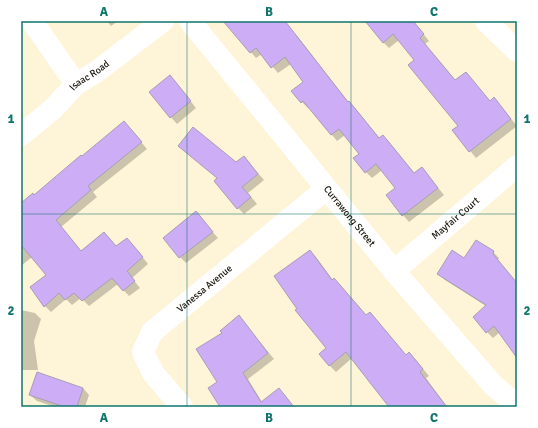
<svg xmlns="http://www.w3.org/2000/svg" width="538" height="428" font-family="Signika,sans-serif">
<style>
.shadow{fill:#0003}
.building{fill:#ceadf7;stroke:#a79db6}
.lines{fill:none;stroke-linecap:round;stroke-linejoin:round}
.minor{stroke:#fff;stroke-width:22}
.tertiary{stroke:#fff;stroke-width:22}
.grid{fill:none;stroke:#0f766e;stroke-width:1;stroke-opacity:0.55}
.labels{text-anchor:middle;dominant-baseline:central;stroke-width:3.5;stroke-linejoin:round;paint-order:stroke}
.street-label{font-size:10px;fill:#18140a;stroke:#fff}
.neatline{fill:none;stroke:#0f766e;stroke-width:1.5}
.grid-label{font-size:13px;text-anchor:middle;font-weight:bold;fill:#0f766e}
</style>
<rect width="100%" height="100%" fill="#fef4d8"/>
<g class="shadow">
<path d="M107,21h11l-7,5z"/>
<path d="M224,21h58l16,16 51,66 6,5 25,31 3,-3 6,6 26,32 7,-6 22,27 -35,27 -6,-7 -6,-27 -15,-18 -10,8 -6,-6 -5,-18 -16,-19 -8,6 -28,-34 -1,1 -6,-6 2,-20 -13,-18 -13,9 -16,-19 -6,4z"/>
<path d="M376,21h40l-2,1 15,19 -4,3 31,37 10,-8 24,29 10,3 17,21 -41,32 -22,-27 6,-5 -45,-66 -16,-20 -10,8 -6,-6z"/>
<path d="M176,83l20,25 -19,16 -27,-31z"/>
<path d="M130,129l17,20 -54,43 4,5 -36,30 20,24 23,-18 13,14 16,-2 15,19 -16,14 8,10 -11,8 -11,-12 -29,22 -8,-8 -9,7 -6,-6 -15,13 -6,-6 2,-30 -15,-19 -11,9v-62l13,-8 48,-39z"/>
<path d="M244,157l20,23 -16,13 9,11 -13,10 -6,-6 -2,-44z"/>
<path d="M196,213l22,25 -32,25 -6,-6z"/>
<path d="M310,251l6,6 17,23 1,-1 6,6 26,31 4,-3 36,43 3,-3 6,6 14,17 -3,2 21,29h-57l-38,-49 -16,14 -6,-6 -10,-12 7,-6 -29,-39z"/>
<path d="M493,252l6,6 -1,2 19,23v73l-17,-24 -7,6 -6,-6 -1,-26 -41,-26 -6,-6 26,-14z"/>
<path d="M21,310l14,3 6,6 -7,22 4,29h-17z"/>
<path d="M239,317l35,42 -26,20 14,23 23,-7 9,12h-73l-3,-24 5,-49z"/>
<path d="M83,388l6,7 -4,12h-30l-18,-6 -7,-6z"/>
</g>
<g class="building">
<path d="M223,21h62l63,81 1,-1 30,37 4,-3 31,38 8,-6 16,21 -36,28 -16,-21 9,-7 -19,-24 -11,9 -12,-15 6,-4 -20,-25 -8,6 -28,-34 -2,2 -10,-12 12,-9 -18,-25 -14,11 -15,-20 -6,5z"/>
<path d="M365,21h48l11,13 -4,4 35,42 11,-8 24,29 4,-4 17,22 -42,33 -17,-22 6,-4 -50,-61 6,-5 -21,-26 -10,9z"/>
<path d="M170,75l21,26 -21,17 -21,-26z"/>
<path d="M124,121l18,21 -54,44 3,4 -35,30 25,31 23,-19 12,14 11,-8 16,19 -16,14 8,10 -12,10 -11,-13 -30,23 -8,-8 -9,7 -6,-7 -15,14 -14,-20 16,-12 -25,-30v-42l12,-10 1,2 47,-40 1,1z"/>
<path d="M193,127l43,35 8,-6 14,18 -16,13 9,10 -14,12 -23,-28 3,-3 -39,-32z"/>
<path d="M196,211l17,21 -34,26 -16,-20z"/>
<path d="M476,240l18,11 -1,3 24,29v75l-23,-32 -8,7 -13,-16 13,-12 -49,-31 15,-24 12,8z"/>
<path d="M310,250l22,30 2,-2 32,37 4,-3 36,43 3,-3 14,17 -3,3 27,35h-58l-43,-55 -17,14 -10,-12 7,-6 -31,-38 2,-1 -23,-33z"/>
<path d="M239,315l29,38 -25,20 18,29 18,-14 15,19h-74l-12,-19 9,-6 -21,-33 26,-16 -2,-2z"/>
<path d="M37,372l46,16 -6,19h-12l-36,-12z"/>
</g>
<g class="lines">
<g class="minor">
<path d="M32,21l44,63"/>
<path id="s1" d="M190,21l204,250 99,114 24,20"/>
<path d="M486,21l31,30"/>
<path id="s2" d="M394,271l123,-105"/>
<path id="s3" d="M182,407l-29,-34 -10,-21 9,-20 174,-143"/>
</g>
<path class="tertiary" id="s4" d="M21,135l32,-26 23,-25 20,-12 67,-51"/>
</g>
<path class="grid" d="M187,21v386M351,21v386M21,214h496"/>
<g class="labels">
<g class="street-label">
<text stroke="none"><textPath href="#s4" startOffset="91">Isaac Road</textPath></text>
<text stroke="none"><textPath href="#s1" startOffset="252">Currawong Street</textPath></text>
<text stroke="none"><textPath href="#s2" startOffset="81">Mayfair Court</textPath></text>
<text stroke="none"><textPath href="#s3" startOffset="158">Vanessa Avenue</textPath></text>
</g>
</g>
<rect width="538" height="428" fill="none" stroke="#ffffff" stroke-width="44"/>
<rect x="22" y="22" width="494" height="384" class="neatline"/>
<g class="grid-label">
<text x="104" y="16">A</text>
<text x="269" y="16">B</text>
<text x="434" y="16">C</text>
<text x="11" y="123">1</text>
<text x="527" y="123">1</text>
<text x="11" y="315">2</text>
<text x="527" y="315">2</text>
<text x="104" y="422">A</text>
<text x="269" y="422">B</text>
<text x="434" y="422">C</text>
</g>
</svg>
